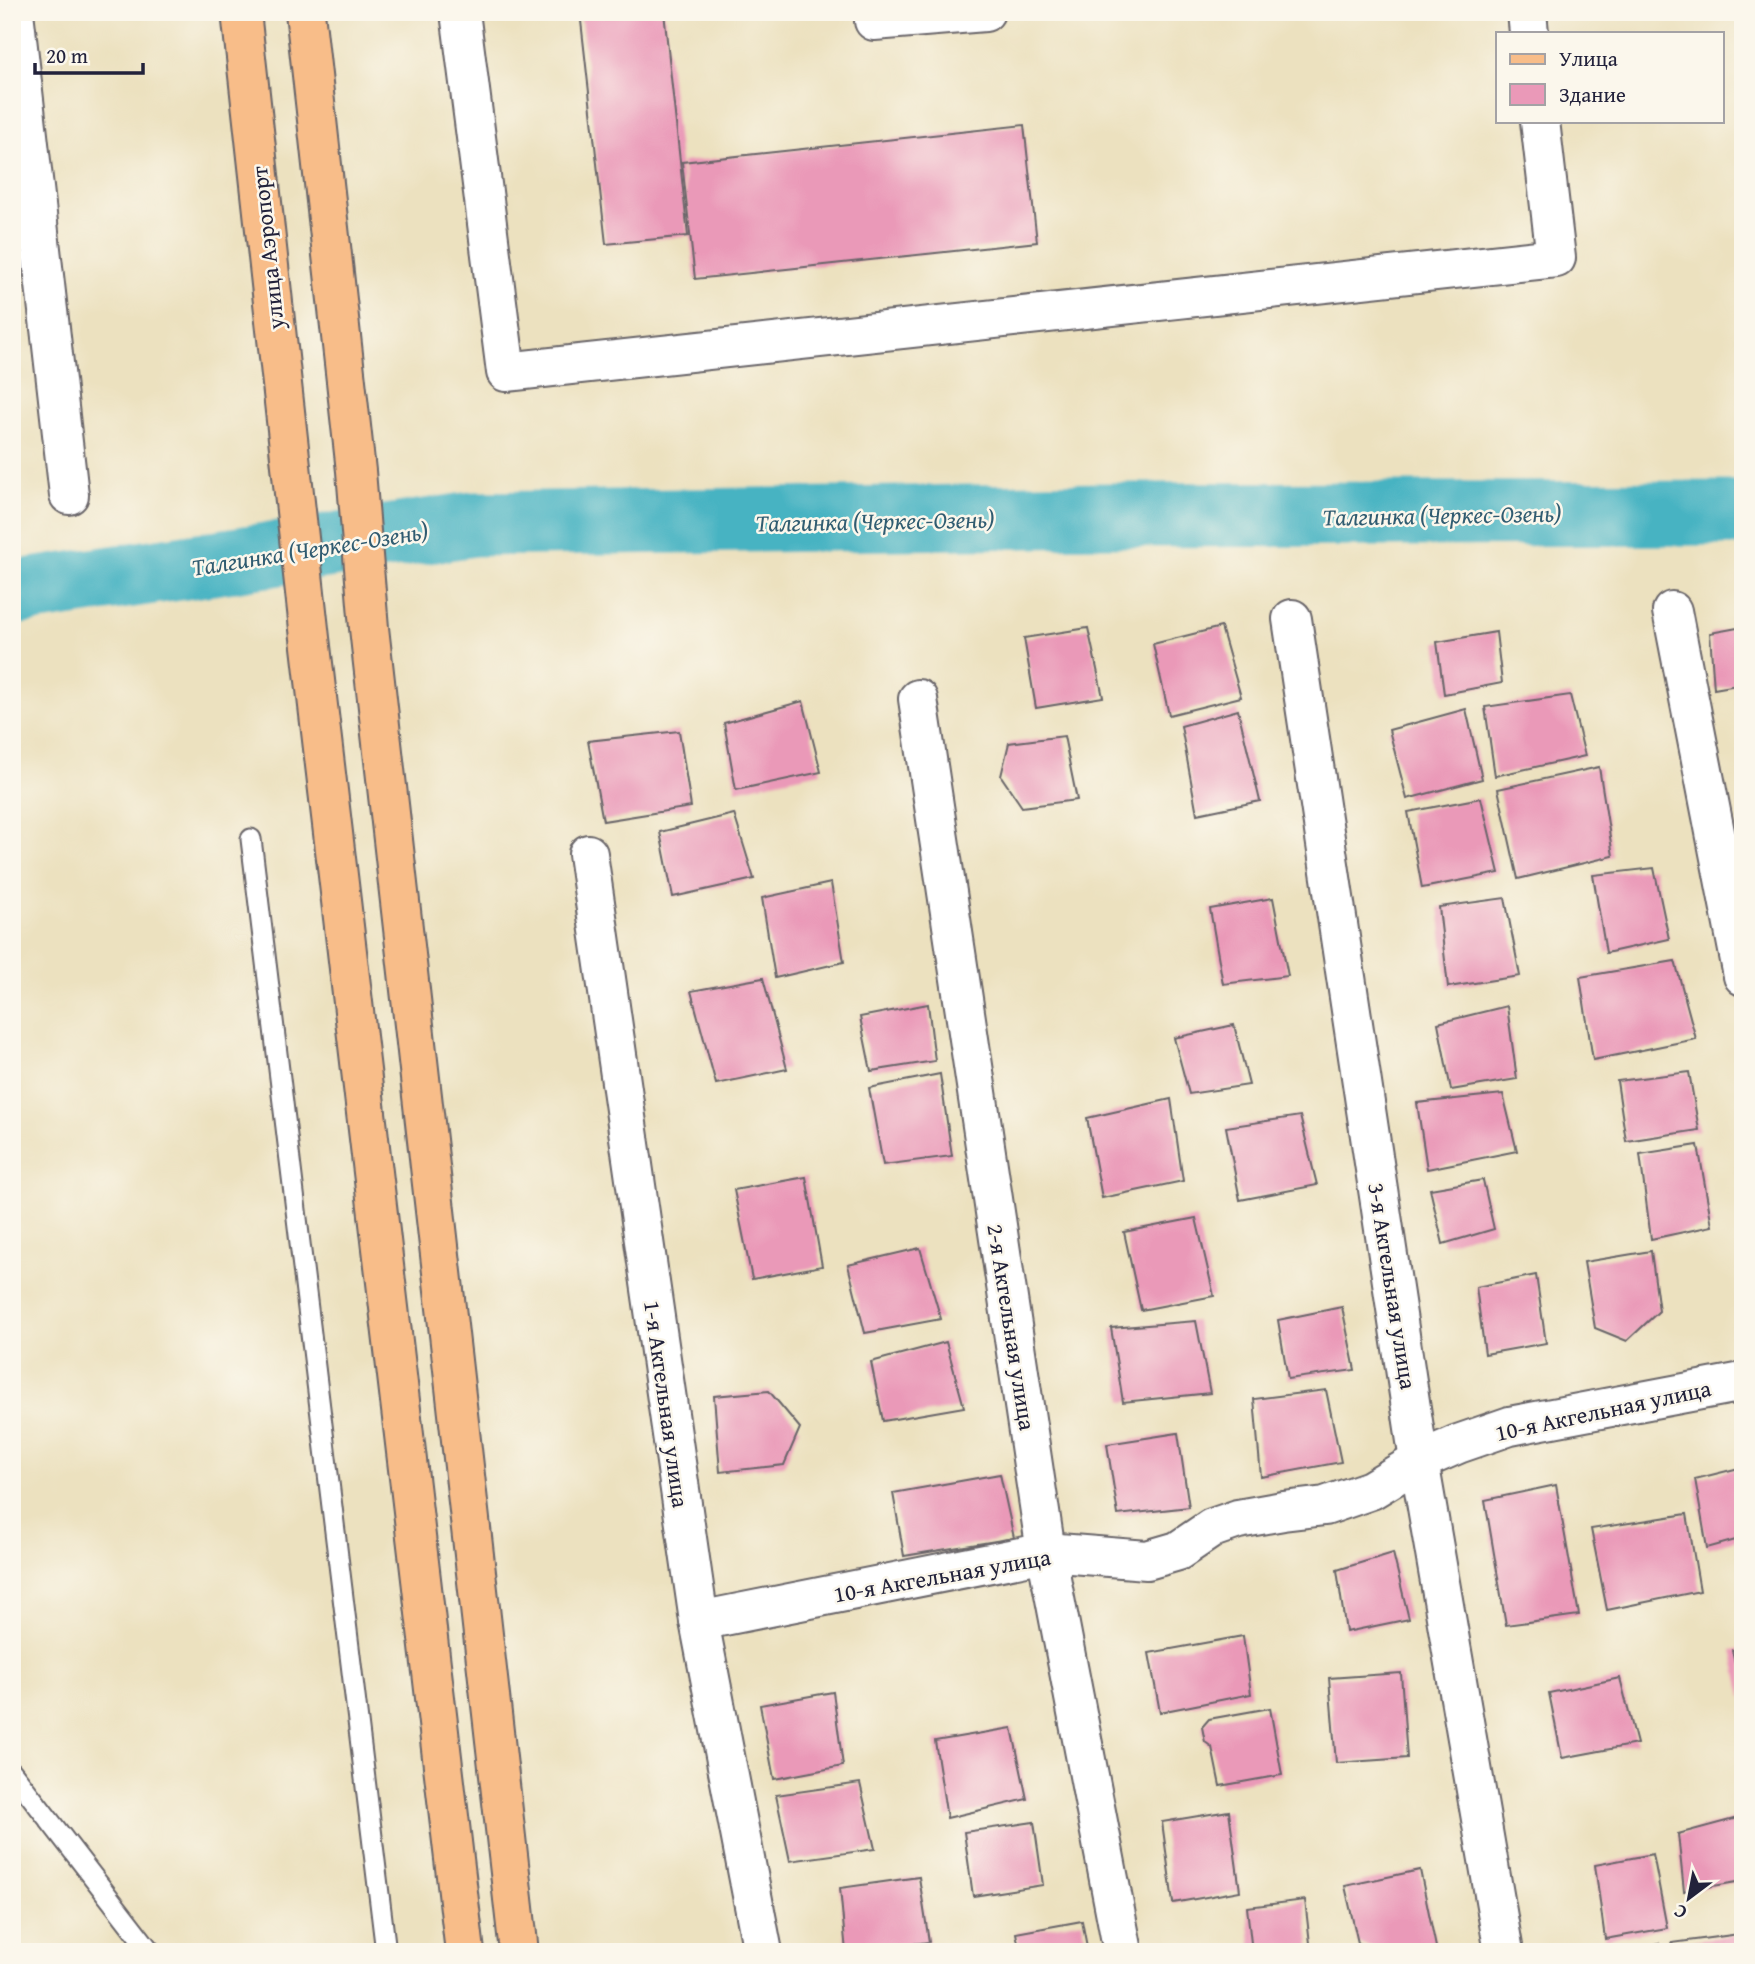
<svg xmlns="http://www.w3.org/2000/svg" width="1755" height="1964" font-family="'Gentium Book Plus',serif">
<style>
.lines{fill:none;stroke-linecap:round;stroke-linejoin:round}
.river{stroke:#46b3c2;stroke-width:65}
.building{fill:#ea99b8}
.service-casing{stroke:#696569;stroke-width:23}
.minor-casing{stroke:#696569;stroke-width:42}
.primary-casing{stroke:#696569;stroke-width:42}
.service{stroke:#fff;stroke-width:19}
.minor{stroke:#fff;stroke-width:38}
.primary{stroke:#f8bd89;stroke-width:38}
.labels{text-anchor:middle;dominant-baseline:central;stroke-width:5;stroke-linejoin:round;paint-order:stroke}
.street-label{font-size:23px;fill:#22223b;stroke:#fbf7ec}
.water-label{font-size:24px;font-style:italic;fill:#305c71;stroke:#fbf7ec}
</style>
<rect width="100%" height="100%" fill="#fbf7ec"/>
<filter id="ink" filterUnits="userSpaceOnUse"><feTurbulence type="fractalNoise" baseFrequency=".0143" numOctaves="2"/><feDisplacementMap in="SourceGraphic" scale="14" xChannelSelector="R" yChannelSelector="G"/><feConvolveMatrix kernelMatrix="1 2 1 2 8 2 1 2 1" color-interpolation-filters="sRGB"/></filter>
<filter id="wash" filterUnits="userSpaceOnUse"><feTurbulence type="fractalNoise" baseFrequency=".00686" numOctaves="4" result="noise"/><feDisplacementMap in="SourceGraphic" scale="28" xChannelSelector="R" yChannelSelector="G"/><feGaussianBlur stdDeviation="1.57" result="paint"/><feColorMatrix in="noise" values="0 0 0 0 0 0 0 0 0 0 0 0 0 0 0 0 0 1.4 0 .05"/><feComposite in="paint" operator="in"/></filter>
<g filter="url(#wash)">
<rect width="100%" height="100%" fill="#ece1bf"/>
<g class="lines">
<path class="river" d="M12,593l461,-69 634,-9 636,-2"/>
</g>
<g id="blocks">
<g class="building">
<path d="M580,12h84l24,224 -82,8z"/>
<path d="M1024,125l13,117 -342,37 -13,-117z"/>
<path d="M1221,627l20,70 -72,18 -16,-71z"/>
<path d="M1743,627v57l-29,5 -4,-56z"/>
<path d="M1088,628l15,69 -67,11 -12,-70z"/>
<path d="M1496,632l6,51 -58,11 -7,-52z"/>
<path d="M1570,695l15,61 -90,20 -10,-69z"/>
<path d="M803,701l18,71 -85,18 -12,-67z"/>
<path d="M1466,709l16,70 -75,20 -18,-69z"/>
<path d="M1238,710l22,91 -63,13 -16,-88z"/>
<path d="M679,731l12,76 -88,14 -15,-80z"/>
<path d="M1064,736l13,64 -55,7 -21,-31 8,-33z"/>
<path d="M1599,767l14,89 -95,23 -20,-90z"/>
<path d="M1481,798l18,75 -77,15 -14,-76z"/>
<path d="M734,814l20,65 -81,18 -13,-65z"/>
<path d="M1654,868l15,71 -63,14 -13,-78z"/>
<path d="M831,883l13,79 -69,16 -13,-80z"/>
<path d="M1273,898l15,78 -65,8 -13,-75z"/>
<path d="M1505,898l15,78 -72,11 -9,-80z"/>
<path d="M1675,961l21,78 -103,21 -13,-83z"/>
<path d="M763,978l24,91 -71,15 -25,-93z"/>
<path d="M928,1004l7,57 -64,10 -11,-54z"/>
<path d="M1507,1006l10,73 -66,11 -13,-67z"/>
<path d="M1234,1025l15,60 -60,9 -15,-56z"/>
<path d="M1689,1072l10,58 -73,11 -9,-60z"/>
<path d="M940,1074l12,82 -69,9 -14,-77z"/>
<path d="M1503,1094l14,57 -90,18 -10,-66z"/>
<path d="M1171,1099l12,82 -81,17 -15,-80z"/>
<path d="M1300,1116l17,69 -77,15 -14,-73z"/>
<path d="M1698,1145l14,81 -61,13 -11,-85z"/>
<path d="M806,1177l16,89 -70,13 -18,-89z"/>
<path d="M1483,1180l11,49 -51,15 -13,-55z"/>
<path d="M1196,1218l18,78 -73,14 -17,-78z"/>
<path d="M920,1248l21,71 -76,14 -17,-68z"/>
<path d="M1651,1251l8,60 -32,30 -32,-13 -11,-66z"/>
<path d="M1536,1275l10,68 -61,11 -9,-67z"/>
<path d="M1342,1307l13,63 -67,9 -10,-59z"/>
<path d="M1196,1321l14,72 -87,9 -12,-74z"/>
<path d="M946,1342l18,65 -81,14 -12,-59z"/>
<path d="M1326,1390l15,72 -80,15 -7,-78z"/>
<path d="M769,1391l31,37 -16,37 -64,7 -6,-76z"/>
<path d="M1178,1433l11,74 -71,8 -11,-71z"/>
<path d="M1743,1467v71l-36,10 -12,-69z"/>
<path d="M1000,1474l14,64 -110,18 -11,-63z"/>
<path d="M1556,1485l23,130 -73,10 -21,-125z"/>
<path d="M1687,1514l13,77 -93,19 -16,-81z"/>
<path d="M1393,1553l16,66 -63,13 -9,-62z"/>
<path d="M1243,1636l8,58 -91,18 -11,-59z"/>
<path d="M1743,1648v48h-1l-10,-46z"/>
<path d="M1401,1673l6,85 -71,5 -7,-85z"/>
<path d="M1620,1678l17,66 -75,14 -13,-65z"/>
<path d="M833,1692l10,74 -69,13 -14,-74z"/>
<path d="M1270,1708l12,67 -62,11 -8,-39 -7,-5 -3,-15 7,-8z"/>
<path d="M1012,1728l15,71 -80,19 -12,-77z"/>
<path d="M860,1783l15,66 -85,12 -14,-66z"/>
<path d="M1229,1811l11,80 -67,12 -11,-81z"/>
<path d="M1741,1817l2,64 -59,10 -6,-57z"/>
<path d="M1034,1822l9,63 -70,11 -9,-64z"/>
<path d="M1653,1854l14,74 -62,11 -10,-74z"/>
<path d="M1420,1870l17,82h-47l-32,-9 -13,-57z"/>
<path d="M919,1877l10,65 -83,10 -6,-64z"/>
<path d="M1305,1900l6,52h-59l-5,-45z"/>
<path d="M1082,1921l6,31h-68l-4,-19z"/>
<path d="M1740,1934l2,18h-69l-1,-9z"/>
<path d="M1659,1943l2,9h-38v-1z"/>
</g>
</g>
</g>
<g filter="url(#ink)">
<use href="#blocks" fill-opacity="0" stroke="#696569" stroke-width="2"/>
<g class="lines">
<g class="service-casing">
<g id="service">
<path d="M251,839l135,1113"/>
<path d="M12,1772l139,180"/>
</g>
</g>
<g class="minor-casing">
<g id="minor">
<path d="M14,12l55,483"/>
<path d="M460,12l46,360 1050,-114 -16,-137"/>
<path d="M1527,12l2,21"/>
<path d="M874,21l111,-9"/>
<path d="M1672,611l71,365"/>
<path d="M1292,619l127,842 85,491"/>
<path d="M918,699l128,853 77,400"/>
<path d="M588,854l111,767 64,331"/>
<path d="M699,1621l347,-69 101,8 31,-9 34,-23 26,-9 45,-8 42,-5 46,-16 48,-29 39,-17 52,-18 233,-44"/>
</g>
</g>
<g class="primary-casing">
<g id="primary">
<path d="M241,12l69,626 155,1314"/>
<path d="M305,12l51,459 13,157 150,1324"/>
</g>
</g>
<use href="#service" class="service"/>
<use href="#minor" class="minor"/>
<use href="#primary" class="primary"/>
</g>
</g>
<g class="labels">
<g class="street-label">
<text transform="translate(267 248) rotate(-96)">улица Аэропорт</text>
<text transform="translate(1393 1286) rotate(81)">3-я Акгельная улица</text>
<text transform="translate(1012 1327) rotate(81)">2-я Акгельная улица</text>
<text transform="translate(667 1404) rotate(82)">1-я Акгельная улица</text>
<text transform="translate(1603 1410) rotate(-12)">10-я Акгельная улица</text>
<text transform="translate(942 1575) rotate(-10)">10-я Акгельная улица</text>
</g>
<g class="water-label">
<text transform="translate(1442 515) rotate(-1)">Талгинка (Черкес-Озень)</text>
<text transform="translate(875 521) rotate(-1)">Талгинка (Черкес-Озень)</text>
<text transform="translate(310 549) rotate(-9)">Талгинка (Черкес-Озень)</text>
</g>
</g>
<rect width="1755" height="1964" fill="none" stroke="#fbf7ec" stroke-width="42"/>
<rect x="1496" y="32" width="228" height="91" fill="#fbf7ec" stroke="#a4a2a5" stroke-width="2"/>
<rect x="1510" y="54" width="35" height="10" fill="#f8bd89" stroke="#a4a2a5" stroke-width="2"/>
<text x="1559" y="66" font-size="21" fill="#22223b">Улица</text>
<rect x="1510" y="84" width="35" height="21" fill="#ea99b8" stroke="#a4a2a5" stroke-width="2"/>
<text x="1559" y="102" font-size="21" fill="#22223b">Здание</text>
<g transform="translate(1689 1898) rotate(212)" stroke="#fbf7ec" stroke-width="5" paint-order="stroke">
<path d="M0-5L12 26L0 18L-12 26Z" fill="#22223b"/>
<text y="-10" font-size="19" font-weight="bold" text-anchor="middle" fill="#22223b">С</text>
</g>
<path d="M35 63v10h108v-10" fill="none" stroke="#22223b" stroke-width="3.5"/>
<text x="46" y="63" font-size="21" fill="#22223b" stroke="#fbf7ec" stroke-width="5" paint-order="stroke">20 m</text>
</svg>
